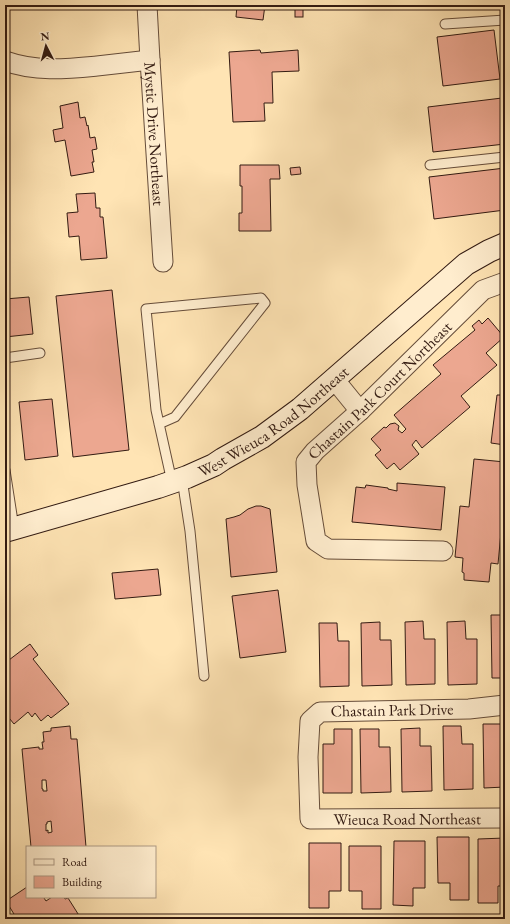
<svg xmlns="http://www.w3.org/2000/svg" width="510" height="924" font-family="'EB Garamond',serif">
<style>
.building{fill:#eca790;stroke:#331b12;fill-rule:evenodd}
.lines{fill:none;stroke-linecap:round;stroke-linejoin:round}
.lane-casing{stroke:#664d3a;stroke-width:11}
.street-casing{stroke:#664d3a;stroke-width:21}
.secondary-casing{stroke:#331b12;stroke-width:24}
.lane{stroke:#ffedce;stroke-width:9}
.street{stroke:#ffedce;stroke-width:19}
.secondary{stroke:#ffedce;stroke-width:22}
.labels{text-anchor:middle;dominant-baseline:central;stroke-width:4;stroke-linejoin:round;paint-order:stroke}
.street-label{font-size:16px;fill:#331b12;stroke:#ffedce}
</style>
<rect width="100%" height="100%" fill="#ffe4b4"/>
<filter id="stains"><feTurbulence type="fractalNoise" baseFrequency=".005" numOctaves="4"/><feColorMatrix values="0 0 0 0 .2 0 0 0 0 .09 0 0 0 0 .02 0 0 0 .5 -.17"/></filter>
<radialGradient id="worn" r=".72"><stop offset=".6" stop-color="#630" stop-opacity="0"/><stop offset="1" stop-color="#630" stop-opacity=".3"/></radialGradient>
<g class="building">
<path d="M237,5h28l-2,15 -27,-3z"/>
<rect x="295" y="6" width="8" height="11"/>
<path d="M494,30l6,49 -57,7 -6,-49z"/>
<path d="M260,50l1,3 37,-3 1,21 -27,1 1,31h-9l1,18 -32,1 -4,-70z"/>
<path d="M502,98l3,29v17l-72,8 -5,-45z"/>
<path d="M78,102l2,16 5,-1 2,9 1,-1 2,13 5,-1 2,12 -5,1 2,12h-2l2,10 -23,4 -6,-36 -10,2 -2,-12 10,-2 -3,-22z"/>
<path d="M240,165h39l1,14h-10l1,52h-32v-18h3v-27h-2z"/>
<path d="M300,167l1,7 -10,1 -1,-7z"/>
<path d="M505,168v42l-71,9 -5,-42z"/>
<path d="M95,193l1,15h4v9h3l4,41 -26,2 -2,-24 -10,1 -2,-24 11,-1 -2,-18z"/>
<path d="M112,290l17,160 -56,7 -17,-161z"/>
<path d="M29,297l4,37 -28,3v-38z"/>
<path d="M488,318l16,19 -18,16 11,12 -36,31 9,11 -48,41 -6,-8 -4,5 7,9 -19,16 -6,-7 -7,6 -12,-14 6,-5 -10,-11 13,-12 2,1 4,-4 5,-1 4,3 -1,4 4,3 4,-4 -12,-14 47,-41 -8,-9 42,-35 -3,-4 7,-6 3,4z"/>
<path d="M497,395h8v50l-14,-2z"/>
<path d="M52,399l6,57 -33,4 -6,-58z"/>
<path d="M474,459l31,3v50l-2,-1 -5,53 -7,-1 -2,19 -25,-2v-7l-2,-1 1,-14 -8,-1 5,-51 9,1z"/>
<path d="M397,483l48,4 -4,43 -89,-8 4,-35 9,1 1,-3 22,3v1l9,2z"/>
<path d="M256,506h5l9,3 7,63 -46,5 -5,-58 8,-2 6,-2 8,-6z"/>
<path d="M158,569l3,26 -46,4 -3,-26z"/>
<path d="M278,590l8,62 -46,6 -8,-62z"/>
<path d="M491,615h14v63h-13z"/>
<path d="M423,621l1,18h11v45l-29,1 -1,-63z"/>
<path d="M465,621l1,18h11v45l-29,1 -1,-63z"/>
<path d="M380,622v18h11l1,45 -30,1 -1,-63z"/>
<path d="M319,623h18l1,18h11v45l-29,1z"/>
<path d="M30,644l8,11 -5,4 36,45 -18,14 -3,-3 -7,6 -6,-8 -3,4 -4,-5 -14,12 -9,-11v-28l4,-3 -4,-6v-10l2,-1 -2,-2z"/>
<path d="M483,724h18l1,18h3v45l-21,1z"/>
<path d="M70,726l1,13h6l9,108h-55l-9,-98 17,-2v2h4l-1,-7h2l-1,-10 8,-1v-3zM42,780h4l1,11h-4v-2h-1zM51,821l1,11 -4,1v-3l-2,1v-7h1v-2z"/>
<path d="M443,726h18l1,18h11v45l-29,1z"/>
<path d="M420,728v18h11l1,45 -30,1 -1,-63z"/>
<path d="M334,729h18v64h-29v-49h11z"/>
<path d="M360,729h19v18h11l1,45 -30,1z"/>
<path d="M437,837h32v63h-19v-17h-12z"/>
<path d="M505,838v48h-7v17h-20v-64z"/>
<path d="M394,841h31v47h-12v18l-20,-1z"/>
<path d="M309,843h32v48h-12v17h-20z"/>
<path d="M349,846h32v63h-19v-18h-13z"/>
<path d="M27,887v10h18l-1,1 2,3 6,-4h12l1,2 3,-1 12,19 -2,2h-61l-11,-18z"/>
</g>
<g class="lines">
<g class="lane-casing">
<g id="lane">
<path d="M445,24l60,-4"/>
<path d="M430,165l75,-8"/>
<path d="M5,358l35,-5"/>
<path d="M159,424l16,-7 90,-114 -4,-5 -115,11 10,101 16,72"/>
<path d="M5,470l9,58"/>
<path d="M182,479l8,52 14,145"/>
</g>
</g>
<g class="street-casing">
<g id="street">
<path id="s1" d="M147,5l3,55 13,202"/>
<path d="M5,61c31,11 60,8 92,5 18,-2 35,-4 53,-6"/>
<path d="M334,379l26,32"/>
<path id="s2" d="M443,551l-115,-2 -12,-8 -9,-56 -1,-23 9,-11 45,-40 123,-121 22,-8"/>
<path id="s3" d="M505,705l-36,4 -149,3 -10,9 -2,36 2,62 195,-1"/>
</g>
</g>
<g class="secondary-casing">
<g id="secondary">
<path id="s4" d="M5,531l153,-44 29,-10 27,-12 9,-6 39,-22 38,-28 166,-145 23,-13 16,-7"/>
</g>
</g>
<use href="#lane" class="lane"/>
<use href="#street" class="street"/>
<use href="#secondary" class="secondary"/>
</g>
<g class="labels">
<g class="street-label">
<text stroke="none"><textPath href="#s1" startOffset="129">Mystic Drive Northeast</textPath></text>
<text stroke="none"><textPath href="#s2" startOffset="312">Chastain Park Court Northeast</textPath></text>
<text stroke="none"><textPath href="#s4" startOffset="293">West Wieuca Road Northeast</textPath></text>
<text transform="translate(392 710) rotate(-1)">Chastain Park Drive</text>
<text stroke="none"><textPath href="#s3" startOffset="394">Wieuca Road Northeast</textPath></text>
</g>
</g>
<rect width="510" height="924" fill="none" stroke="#ffe4b4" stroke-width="20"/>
<rect x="6" y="6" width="498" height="912" fill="none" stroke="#331b12" stroke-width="2"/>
<rect x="10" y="10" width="490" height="904" fill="none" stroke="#331b12"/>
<rect x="26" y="846" width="130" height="52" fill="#ffedce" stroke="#ad9983"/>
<rect x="34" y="859" width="20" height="6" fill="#ffedce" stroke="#ad9983"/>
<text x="62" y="866" font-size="12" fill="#331b12">Road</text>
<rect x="34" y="876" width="20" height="12" fill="#eca790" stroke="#ad9983"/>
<text x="62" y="886" font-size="12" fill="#331b12">Building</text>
<g transform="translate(46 46) rotate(354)" stroke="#ffedce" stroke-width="3" paint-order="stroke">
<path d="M0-3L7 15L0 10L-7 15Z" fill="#331b12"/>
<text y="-6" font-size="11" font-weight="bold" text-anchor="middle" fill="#331b12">N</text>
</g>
<rect width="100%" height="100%" filter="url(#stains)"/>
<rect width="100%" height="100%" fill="url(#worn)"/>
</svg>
